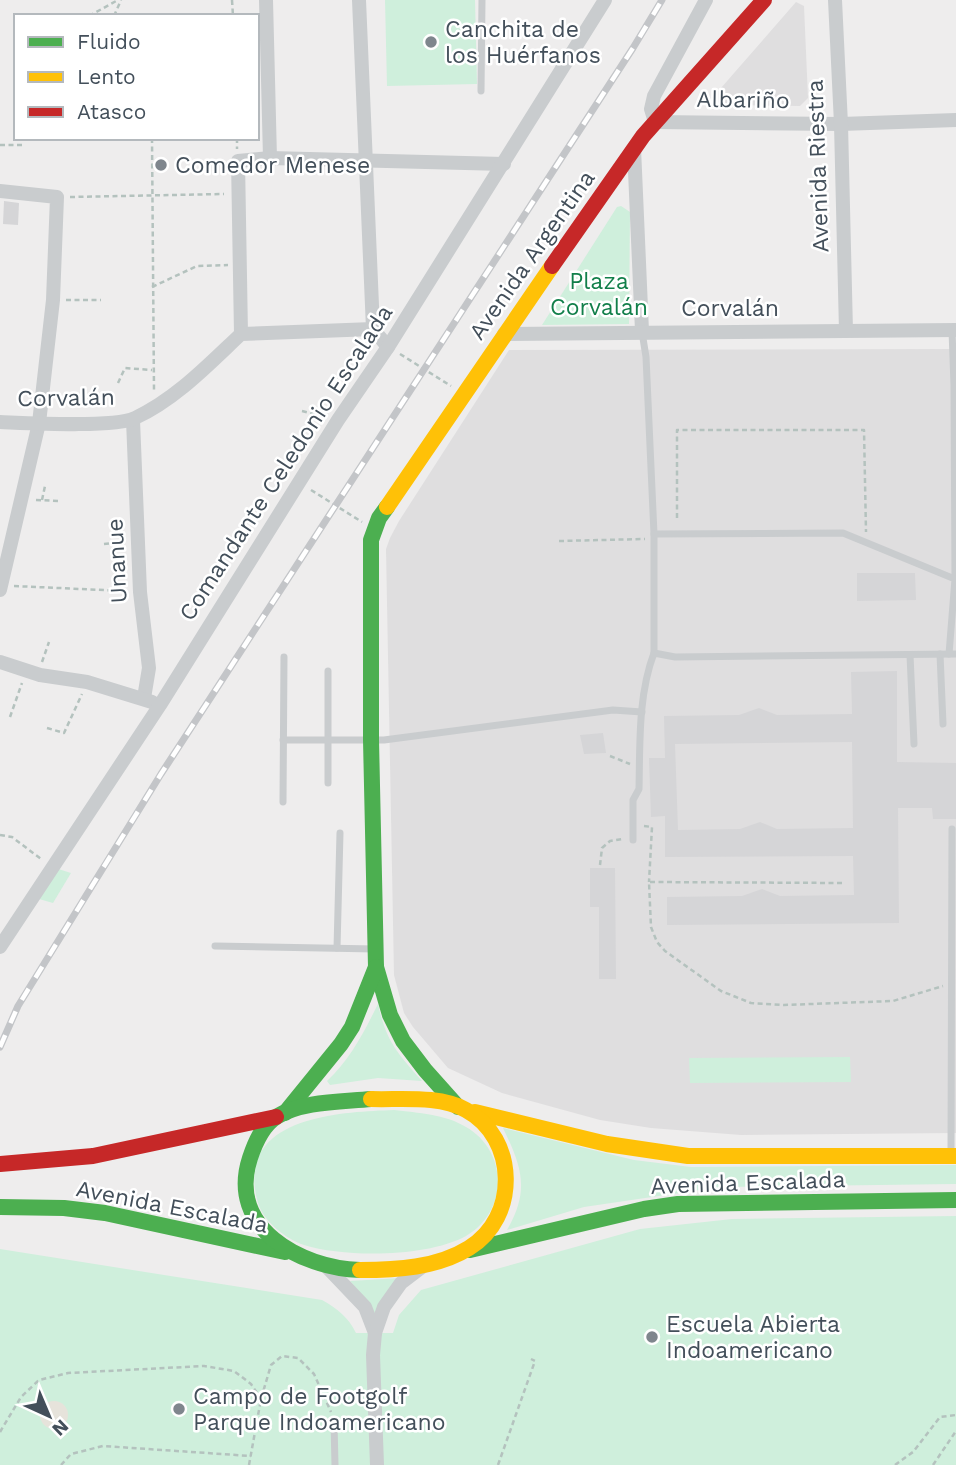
<svg xmlns="http://www.w3.org/2000/svg" width="956" height="1465" font-family="'Work Sans',sans-serif">
<style>
.education{fill:#dfdedf}
.green{fill:#cfefdc}
.sand{fill:#e6e3db}
.building{fill:#d5d5d7;fill-rule:evenodd}
.lines{fill:none;stroke-linecap:round;stroke-linejoin:round}
.path{stroke:#b4c2be;stroke-width:2.5;stroke-dasharray:5 3.5;stroke-linecap:butt}
.lane{stroke:#c9ccce;stroke-width:7}
.street{stroke:#c9ccce;stroke-width:14}
.fast{stroke:#4caf50;stroke-width:16}
.slow{stroke:#ffc107;stroke-width:16}
.jam{stroke:#c62828;stroke-width:16}
.rail-casing{stroke:#c3c5c8;stroke-width:7}
.rail{stroke:#fff;stroke-width:4.5;stroke-dasharray:13;stroke-linecap:butt}
.poi-dot{fill:#7f868d;stroke:#fff;stroke-width:2.5}
.labels{text-anchor:middle;dominant-baseline:central;stroke-width:5;stroke-linejoin:round;paint-order:stroke}
.poi-label{font-size:23px;fill:#434f5a;stroke:#fff;text-anchor:start}
.street-label{font-size:23px;fill:#434f5a;stroke:#fff}
.park-label{font-size:23px;fill:#117f4a;stroke:#fff}
</style>
<rect width="100%" height="100%" fill="#eeeded"/>
<g class="education">
<path d="M796,2l8,4 4,92 -8,8 -86,-1v-9z"/>
<path d="M956,349v784l-215,2 -90,-7 -51,-8 -98,-27 -54,-25 -35,-41 -9,-14 -10,-38 -8,-426 4,-11 9,-17 110,-171z"/>
</g>
<g class="green">
<path d="M385,0h90l2,84 -90,2z"/>
<path d="M621,206l9,6 -1,112 -87,1 75,-118z"/>
<path d="M52,867l19,6 -18,30 -21,-6z"/>
<path d="M378,1004c8,37 19,49 44,77l-44,-3 -48,7 -3,-4c23,-21 37,-49 51,-77z"/>
<path d="M850,1057l1,25 -161,1 -1,-25z"/>
<path d="M394,1110c24,3 51,4 72,17 42,24 43,84 0,109 -38,21 -120,22 -162,9 -18,-6 -40,-23 -46,-42 -25,-86 80,-91 136,-93z"/>
<path d="M503,1128l131,32 57,7 265,-2v19l-236,3 -136,20 -77,23c23,-40 15,-63 -4,-102z"/>
<path d="M956,1216v249h-956v-216l322,51c16,9 26,17 34,33h37l6,-18 22,-25 219,-61 92,-10z"/>
<path d="M400,1278l-25,43 -12,-25 -13,-15z"/>
</g>
<circle class="sand" cx="54" cy="1415" r="14"/>
<g class="building">
<path d="M4,201l15,2 -1,22 -15,-1z"/>
<path d="M857,573h58l1,27 -59,1z"/>
<path d="M897,671v91l59,1v56h-23l-1,-11h-34l1,115 -232,2v-28l75,-1 20,-7 18,7 74,-1 -1,-39 -188,1v-41l-14,1 -2,-59h16l-1,-42 75,-1 20,-7 18,7 75,-1 -1,-42zM852,742l1,86 -76,1 -17,-7 -20,7 -62,1 -3,-86z"/>
<path d="M603,733l3,20 -22,1 -4,-19z"/>
<path d="M590,868h25l1,111h-17v-72h-9z"/>
</g>
<g class="lines">
<g class="path">
<path d="M232,0l1,16"/>
<path d="M89,16l29,-16"/>
<path d="M114,16l7,-16"/>
<path d="M152,138l2,252"/>
<path d="M237,138v11"/>
<path d="M104,139l15,-1"/>
<path d="M0,145h25"/>
<path d="M70,197l154,-3"/>
<path d="M152,287l45,-21 31,-1"/>
<path d="M66,300h35"/>
<path d="M400,354l51,32"/>
<path d="M118,383l7,-15 27,2"/>
<path d="M302,411l23,6"/>
<path d="M311,490l51,32"/>
<path d="M36,500l24,1"/>
<path d="M42,500l3,-14"/>
<path d="M677,518v-88h187l2,102"/>
<path d="M559,541l86,-2"/>
<path d="M104,544l20,-2"/>
<path d="M14,586l112,5"/>
<path d="M42,662l7,-20"/>
<path d="M10,717l12,-34"/>
<path d="M47,728l17,5 18,-39"/>
<path d="M610,756l20,8"/>
<path d="M644,826l8,1 -3,55"/>
<path d="M0,835l12,2 29,22"/>
<path d="M600,865l2,-17 8,-7 12,-2"/>
<path d="M842,883l-193,-1 2,45 6,15 8,9 56,40 30,12 33,2 109,-4 50,-15"/>
<path d="M0,1432l21,-35 18,-17 29,-7 136,-7 30,5 17,13 10,15"/>
<path d="M61,1465l10,-11 32,-8 148,10"/>
<path d="M249,1465l12,-66 10,-34 11,-9 16,2 16,16 17,38"/>
<path d="M498,1465l37,-104 -4,-2"/>
<path d="M895,1465l18,-13 27,-35 16,-2"/>
<path d="M933,1465l23,-34"/>
</g>
<g class="lane">
<path d="M481,91l1,-91"/>
<path d="M952,330l2,55 1,194"/>
<path d="M642,332l4,25 8,177 189,-1 112,46 -6,75"/>
<path d="M654,653v-119"/>
<path d="M940,654l3,70"/>
<path d="M910,655l4,89"/>
<path d="M328,671v69h56l229,-30 29,2"/>
<path d="M283,740h45v43"/>
<path d="M283,802l1,-145"/>
<path d="M633,840v-40l6,-11c1,-44 -1,-94 15,-136l21,4 281,-3"/>
<path d="M215,946l160,3"/>
<path d="M337,948l3,-115"/>
<path d="M951,1155l1,-326"/>
<path d="M334,1422l1,43"/>
</g>
<g class="street">
<path d="M266,0l4,158"/>
<path d="M359,0l14,329"/>
<path d="M706,0l-52,96 -3,13 4,13 186,2 115,-4"/>
<path d="M835,0l6,124 5,207"/>
<path d="M634,148l8,183"/>
<path d="M0,191l57,6 -4,103 -14,123 -39,167"/>
<path d="M241,334l-3,-173 32,-3 234,6"/>
<path d="M504,334l452,-4"/>
<path d="M133,420l7,172 9,76 -5,30"/>
<path d="M0,422c27,1 115,6 135,-4 41,-19 74,-54 106,-84l132,-5 15,18"/>
<path d="M0,662l40,13 47,7 65,20"/>
<path d="M0,947l160,-242 178,-285 50,-73 217,-347"/>
<path d="M325,1265l40,42 10,26"/>
<path d="M377,1465l-4,-110 2,-22 9,-26 17,-24 21,-16"/>
</g>
<g class="fast">
<path d="M387,507l-8,11 -8,22v200l5,227 14,48 13,26 22,29 33,37"/>
<path d="M285,1113l56,-69 11,-17 24,-60"/>
<path d="M0,1207l64,1 41,5 180,39"/>
<path d="M470,1250l174,-41 34,-5 278,-4"/>
<path d="M360,1270c-60,-2 -133,-42 -110,-112 5,-15 12,-32 26,-41 26,-16 65,-15 95,-18"/>
</g>
<g class="slow">
<path d="M387,507l165,-241"/>
<path d="M475,1112l132,32 81,12h268"/>
<path d="M360,1270c36,0 77,-2 109,-22 50,-30 49,-110 -3,-138 -27,-15 -65,-10 -95,-11"/>
</g>
<g class="jam">
<path d="M552,266l91,-130 121,-136"/>
<path d="M0,1164l93,-8 183,-39"/>
</g>
<g class="rail-casing">
<path id="rail" d="M0,1047l18,-41 143,-232 472,-726 29,-48"/>
</g>
<use href="#rail" class="rail"/>
</g>
<g class="poi-dot">
<circle cx="431" cy="42" r="7"/>
<circle cx="161" cy="165" r="7"/>
<circle cx="652" cy="1337" r="7"/>
<circle cx="179" cy="1409" r="7"/>
</g>
<g class="labels">
<g class="poi-label">
<text x="445" y="29">Canchita de<tspan x="445" dy="26">los Huérfanos</tspan></text>
<text x="175" y="165">Comedor Menese</text>
<text x="666" y="1324">Escuela Abierta<tspan x="666" dy="26">Indoamericano</tspan></text>
<text x="193" y="1396">Campo de Footgolf<tspan x="193" dy="26">Parque Indoamericano</tspan></text>
</g>
<g class="street-label">
<text transform="translate(743 100) rotate(1)">Albariño</text>
<text transform="translate(818 166) rotate(-92)">Avenida Riestra</text>
<text transform="translate(532 255) rotate(-55)">Avenida Argentina</text>
<text x="730" y="308">Corvalán</text>
<text transform="translate(66 398) rotate(-1)">Corvalán</text>
<text transform="translate(286 463) rotate(-57)">Comandante Celedonio Escalada</text>
<text transform="translate(117 561) rotate(-93)">Unanue</text>
<text transform="translate(748 1183) rotate(-2)">Avenida Escalada</text>
<text transform="translate(172 1207) rotate(11)">Avenida Escalada</text>
</g>
<g class="park-label">
<text x="599" y="281">Plaza<tspan x="599" dy="26">Corvalán</tspan></text>
</g>
</g>
<rect x="14" y="14" width="245" height="126" fill="#ffffff" stroke="#b4b9bd" stroke-width="2"/>
<rect x="28" y="37" width="35" height="10" fill="#4caf50" stroke="#b4b9bd" stroke-width="2"/>
<text x="77" y="49" font-size="21" fill="#434f5a">Fluido</text>
<rect x="28" y="72" width="35" height="10" fill="#ffc107" stroke="#b4b9bd" stroke-width="2"/>
<text x="77" y="84" font-size="21" fill="#434f5a">Lento</text>
<rect x="28" y="107" width="35" height="10" fill="#c62828" stroke="#b4b9bd" stroke-width="2"/>
<text x="77" y="119" font-size="21" fill="#434f5a">Atasco</text>
<g transform="translate(49 1416) rotate(136)" stroke="#ffffff" stroke-width="5" paint-order="stroke">
<path d="M0-5L12 26L0 18L-12 26Z" fill="#434f5a"/>
<text y="-10" font-size="19" font-weight="bold" text-anchor="middle" fill="#434f5a">N</text>
</g>
</svg>
